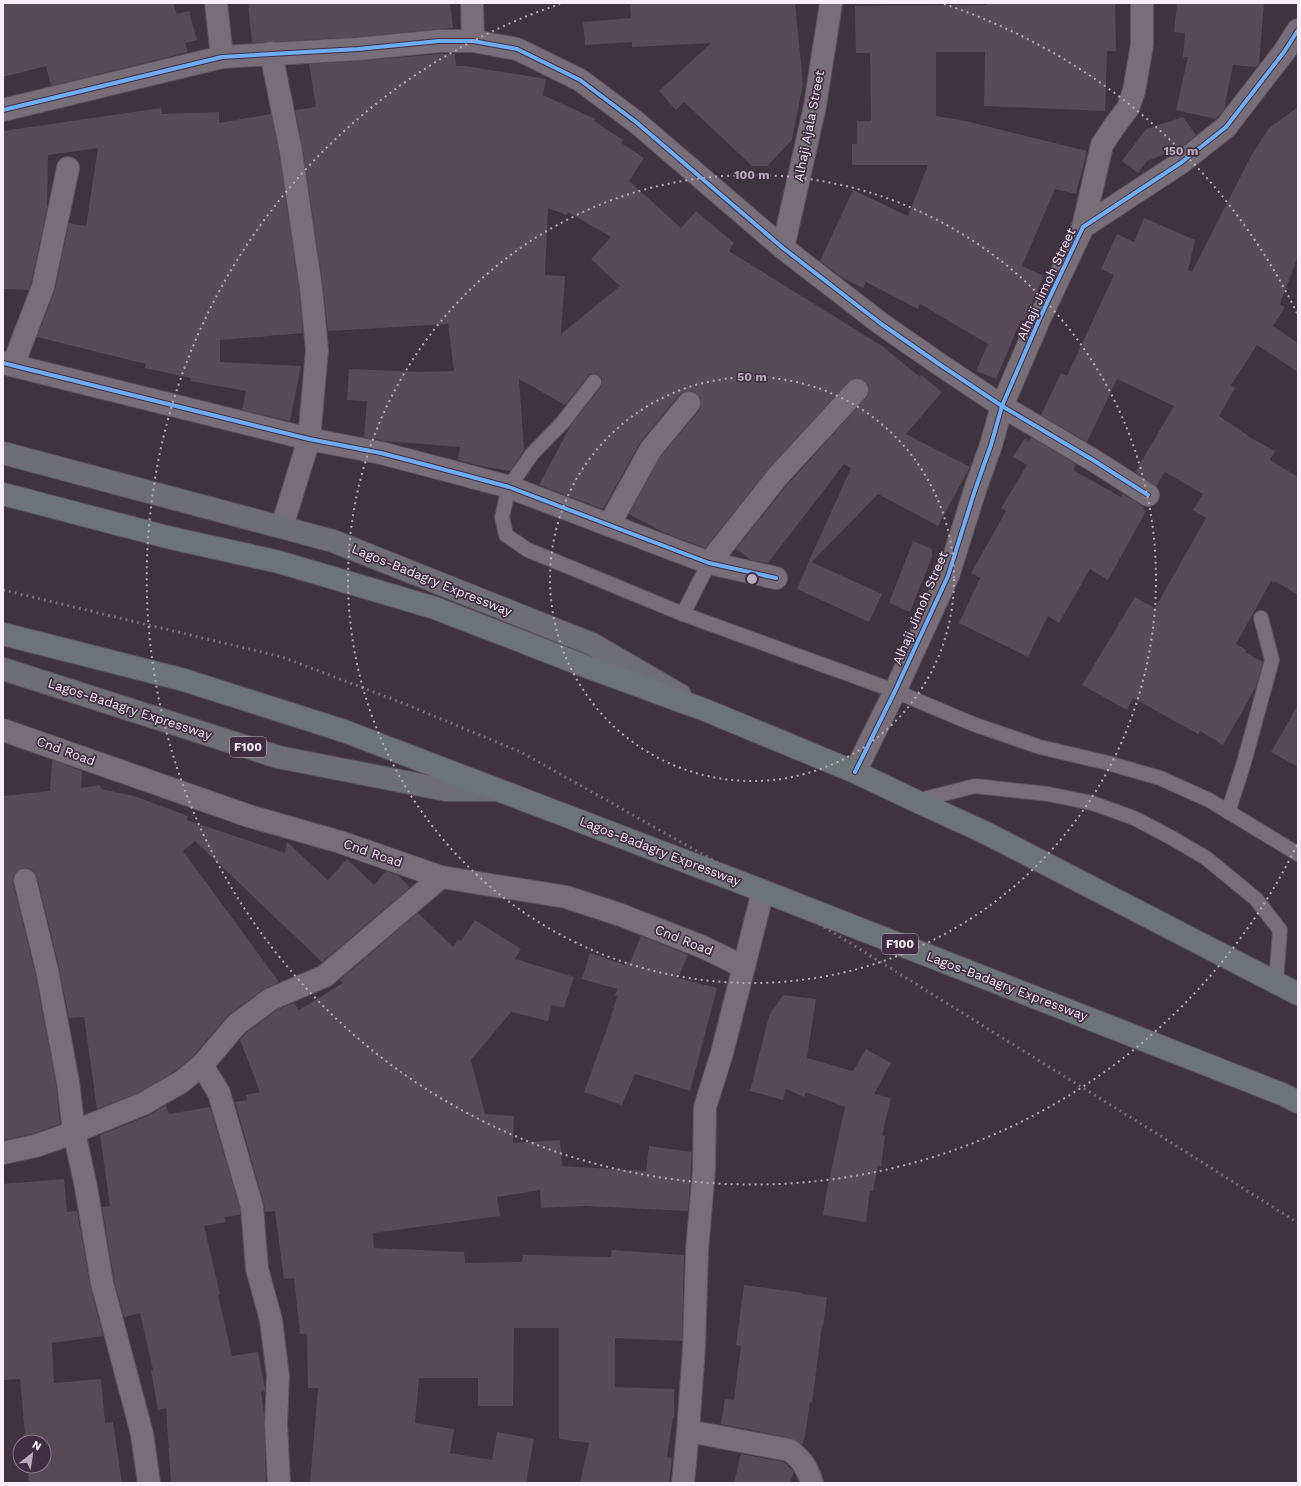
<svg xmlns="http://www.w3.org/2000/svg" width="1301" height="1486" font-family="'Work Sans',sans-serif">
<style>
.building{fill:#574b58;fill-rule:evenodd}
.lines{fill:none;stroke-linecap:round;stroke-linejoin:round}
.lane-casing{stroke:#5b525c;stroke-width:16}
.street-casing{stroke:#5b525c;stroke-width:24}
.primary-casing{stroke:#5b525c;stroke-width:24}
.highway-casing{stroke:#5b525c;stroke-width:24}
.lane{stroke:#776e78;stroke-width:14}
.street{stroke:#776e78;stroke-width:22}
.primary{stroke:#6e6e75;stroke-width:22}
.highway{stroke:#6c7477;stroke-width:22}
.rail{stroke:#786f79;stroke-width:3;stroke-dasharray:2 4;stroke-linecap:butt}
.cycleway-casing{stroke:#422e44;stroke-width:6}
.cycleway{stroke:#6dadf4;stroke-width:4}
.ring{fill:none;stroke:#b8acb9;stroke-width:2;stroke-dasharray:2 4}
.labels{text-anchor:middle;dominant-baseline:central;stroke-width:3.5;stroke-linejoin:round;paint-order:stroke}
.shield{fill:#422e44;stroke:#c2b4c3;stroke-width:1}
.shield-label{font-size:12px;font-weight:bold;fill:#f9edfa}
.street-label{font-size:13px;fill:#f9edfa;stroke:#422e44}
.centre{fill:#b8acb9;stroke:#422e44;stroke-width:2}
.ring-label{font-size:12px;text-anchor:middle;font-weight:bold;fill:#b8acb9;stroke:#422e44;stroke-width:3.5;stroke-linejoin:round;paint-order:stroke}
</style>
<rect width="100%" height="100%" fill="#3e333f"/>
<g class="building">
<path d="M3,3h170l4,11 12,-3 8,29 -12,3 3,9 -137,34 -5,-20 -43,11z"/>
<path d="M248,3h202l3,25 -15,1 -81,8 -105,6z"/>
<path d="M630,3h165l8,81 -11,56 -25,26h-15l-68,-64 -8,8 -17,-19 52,-48 -79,4v-5l-47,3 -2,-23 48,-4z"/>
<path d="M987,3h128l1,48h-9l-2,60 -121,-5 1,-54h-49v64l30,5 121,30 -11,43 -21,-5 -33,77 22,10 -20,45 -3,-1 -25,59 -20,-8 12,-27 -68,-40 -2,5 -52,-27 -3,6 -20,-10 -23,-17 33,-71 55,26 20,-51h-76v-21h5v-23h14l-1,-68h-14l-1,-47 132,-1z"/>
<path d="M1177,3h87l-5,61 -3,3 -23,-2 -9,45 -8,9 -40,-9 12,-53h-5l2,-24 -11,-1z"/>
<path d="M440,54h15l1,12h10l80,13 -3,16 52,24 -1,2 29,19 -2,3 23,15 -15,23 52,47 15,-17 38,32 -5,8 153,95 38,31 1,-2 21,17 -36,42 64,33 -32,59 -60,-32 -66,68 -3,-1 42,-93 -7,-4 -76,99 -17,-3 -15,-11 52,-65 78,-86 3,-6v-6l-4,-5 -6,-3h-6l-5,4 -79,86 -64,80 -42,-16 -34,-18 32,-58 38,-45 2,-6v-7l-4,-4 -6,-3h-6l-6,4 -38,46 -38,68 -64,-24 32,-60 30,-38 1,-8 -3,-3 -3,-2h-5l-4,3 -22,28 -46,-26 5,71 -14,21 -33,-6 -19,-5 2,-13 -75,-6 -21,-4 3,-36 -20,-1 2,-31 70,3 35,-1 -6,-47 -120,7 -5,-45 -20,-136 -8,-40 21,-3 -7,-43 50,-3zM548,208l19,7 1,-3 43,25 -20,22 29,27 -59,48 4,-58 -20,-1z"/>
<path d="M1298,107v149l-18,48 5,3 -12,19 25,17v29l-41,-27 -26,40 4,3 -16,28 34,23 22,12 -5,9 28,17v118l-23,-14 -1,2 -3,-2 -35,63 10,6 -1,2 18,10 -7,25 -33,58 -23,-14 -2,3 -65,-36 -6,12 -45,-25 53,-88 20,11 51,-90 -13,-8 10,-16 -38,-22 -9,14 -21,-14 39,-66 -57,-27 -30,63 -46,-27 20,-42 6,3 47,-101 -13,-6 16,-35 17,8 10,-24 51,22 -7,30 4,2 59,-116 18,-28z"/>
<path d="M161,108l1,6 57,-2v11l52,-9 8,40 20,136 4,43 -83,7v22l81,4 -11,55 -48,-11 4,-19 -56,-10 1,-3 -46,-10 1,-4 -109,-27 18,-47 14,-67 17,3 12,-78 -50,7 -1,54 -16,74 -2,7 -26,-1v-158z"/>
<path d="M1183,117l13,18 -18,14 -31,12 -9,12 -16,-12 24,-32z"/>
<path d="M1031,437l45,27 -3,6 48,27 2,-3 21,13 -1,2 3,2 -38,69 -18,-11 -31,54 -11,-7 -20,41 -69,-34 21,-45 -9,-5 35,-62 -5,-3 26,-43 -14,-8 12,-19 4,3z"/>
<path d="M913,541l19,8v8l-22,55 -21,-9z"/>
<path d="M809,561l73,33 -13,28 -72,-33z"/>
<path d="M1298,705v62l-27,-15z"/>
<path d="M52,760l30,11 -1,17 19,-3 1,4 33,7 54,20 -1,4 98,33 2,-11 41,38 19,-21 27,26 12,-14 11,4 13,12 -88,75 -127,-121 -12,10 96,131 -15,7 -35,25 -36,42 -15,13 -40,24 -41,16 -13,-92 -15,1 -10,-51 -22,-90 -3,-6 -6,-3h-6l-5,3 -4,5v7l22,90 21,111 4,40 -28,10 -29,6v-344l47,-5z"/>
<path d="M418,913l35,34 5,-8 3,2 14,-21 46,29 -6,10 59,18 -10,31 -12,-3 -4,16 -37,-9 -40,48 14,54 29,2 -1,27 47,-3 2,26 84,5 3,-25 43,6 -4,59 -103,-5 -44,2 -1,-18 -43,7 3,19 -127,17 1,15 90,4 1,11 57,-1 1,-7 88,2 1,-7 72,5 -2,86 -67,-3v49l59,2v29h-1l-6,39 5,1 -3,25h-89l9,-40 -30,-4v-111h-45l-1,78h-35v-28h-59l-4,45 39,6 -4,24 42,7 5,-28 37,7 -8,44h-216l8,-95h-10l-1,-54h-7l-6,-56 -10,1 -9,-68 -10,1 -1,-8 -29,-102 12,-2 -1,-5 14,-3 -20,-52 6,-7 31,-23 17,-7 5,7 44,-27 -3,-3z"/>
<path d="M641,936l47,19 -10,23 39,10 -27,103 -55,-17 -13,31 -38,-13 25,-69 8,-27h-2l2,-7 -35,-10 8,-26 35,12 1,-4 4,2z"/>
<path d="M783,995l33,4 -9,59 46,13 13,-22 25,14 -17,31 17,4 -9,37 3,1 -4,31 -3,-1 -5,25h-3l-4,31 -43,-7 3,-21 19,-87 -39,-15 -2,5 -18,-8 -3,11 -33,-9 19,-75z"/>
<path d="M166,1105l3,9 41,-7 30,102v6l-16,2 2,5 -22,4 16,68 -2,1 14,61 26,-4 7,37v2l-4,1 3,22 2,69h-95l-5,-75 -8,2 -7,-40h2l-13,-57 -16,4 -10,-37 -12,-73 8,-1 -10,-71 48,-19z"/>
<path d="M64,1179l3,33 10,-1 13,74 13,51 -51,7 2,40 47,-4 4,44 8,-1 9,61h-93l-2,-17h17v-24h-20l-1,-8h2l-5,-55 -17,1v-196z"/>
<path d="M744,1285l59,8v1l24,3 -4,29h-1l-10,77 -2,-1 -5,34 -3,9 -11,-7 -70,-14 4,-25 9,1 7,-54 -5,-1z"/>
<path d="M741,1454l43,8 10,10 -4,11h-56z"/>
</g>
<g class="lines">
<g class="lane-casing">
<g id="lane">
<path d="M594,382l-31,40 -31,32 -23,33 -7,30 4,18 22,15 155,64 212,77 78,33 67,23 68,16 52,15 49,22 89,54"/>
<path d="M683,614l26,-51"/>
<path d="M916,801l59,-15 73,8 44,9 42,15 38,20 34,20 50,41 24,31 -4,52"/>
<path d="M1228,812l15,-46 29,-106 -11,-42"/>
</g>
</g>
<g class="street-casing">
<g id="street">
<path d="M216,3l6,54"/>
<path d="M472,3l1,38"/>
<path d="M271,53l20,99 20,136 6,62 -8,89 -27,88"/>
<path d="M3,110l219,-53 136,-8 81,-8h34l44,8 63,31 56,42 147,126 97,75 59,41 63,42 91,54 55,35"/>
<path d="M1083,227l19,-82 11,-17 15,-20 6,-17 8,-46v-42"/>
<path d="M783,248l32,-142 16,-103"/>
<path d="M3,363l306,76 72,14 80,21 48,13 200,76 67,15"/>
<path d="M13,365l30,-78 25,-119"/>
<path d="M609,525l42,-76 38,-46"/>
<path d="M709,563l69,-87 79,-86"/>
<path d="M3,730l246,86 91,26 101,35 125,20 55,18 82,32 41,20"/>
<path d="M855,772l40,-81 53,-115 27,-86 16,-45 11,-39 37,-86 44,-93 99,-65 44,-35 58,-75 14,-22"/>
<path d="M25,880l22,90 21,112 6,50 12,55 16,96 40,151 7,49"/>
<path d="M202,1065l17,28 33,114 5,62 14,51 7,56 -2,48 3,59"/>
<path d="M3,1153l32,-7 21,-7 87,-35 38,-22 21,-17 35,-41 34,-25 54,-23 116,-99"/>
<path d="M688,1431l101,19c13,9 18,18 23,33"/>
<path d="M683,1483l5,-52 6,-83 3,-98 7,-80 1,-63 17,-54 41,-162"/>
</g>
</g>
<g class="primary-casing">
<g id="primary">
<path d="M3,453l330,88 259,103 88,51"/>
<path d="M3,669l275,88 168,33h51"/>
</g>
</g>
<g class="highway-casing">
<g id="highway">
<path d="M3,494l168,44 108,24 156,46 150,58 120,44 150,62 61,29 70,32 312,161"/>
<path d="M3,634l181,46 160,51 419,160 519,203 16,8"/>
</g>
</g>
<use href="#lane" class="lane"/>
<use href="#street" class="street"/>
<use href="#primary" class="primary"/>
<use href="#highway" class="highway"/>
<path class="rail" d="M3,590l279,67 118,45 121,50 229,129 409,254 139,88"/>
<g class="cycleway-casing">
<g id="cycleway">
<path d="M3,110l219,-53 136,-8 81,-8h34l44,8 63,31 56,42 147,126 97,75 59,41 63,42 91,54 55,35"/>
<path d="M3,363l306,76 72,14 80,21 48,13 200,76 67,15"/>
<path d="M855,772l40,-81 53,-115 27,-86 16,-45 11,-39 37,-86 44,-93 99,-65 44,-35 58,-75 14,-22"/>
</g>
</g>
<use href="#cycleway" class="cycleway"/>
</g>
<g class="ring">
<circle cx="752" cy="579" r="202"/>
<circle cx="752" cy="579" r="404"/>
<path d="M1297 845A606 606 0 1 1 560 4M944 4A606 606 0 0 1 1297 313"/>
</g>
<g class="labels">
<g class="shield">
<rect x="230" y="737" width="36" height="20" rx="3"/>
<rect x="882" y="934" width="36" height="20" rx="3"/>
</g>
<g class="shield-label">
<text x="248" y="747">F100</text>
<text x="900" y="944">F100</text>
</g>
<g class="street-label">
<text transform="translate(809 126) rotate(-79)">Alhaji Ajala Street</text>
<text transform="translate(1046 284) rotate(-65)">Alhaji Jimoh Street</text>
<text transform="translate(432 580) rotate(22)">Lagos-Badagry Expressway</text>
<text transform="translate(920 608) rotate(-67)">Alhaji Jimoh Street</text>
<text transform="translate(130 709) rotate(18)">Lagos-Badagry Expressway</text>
<text transform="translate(66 751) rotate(20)">Cnd Road</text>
<text transform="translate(660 851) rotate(21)">Lagos-Badagry Expressway</text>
<text transform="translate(373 853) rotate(19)">Cnd Road</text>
<text transform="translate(684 940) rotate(22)">Cnd Road</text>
<text transform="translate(1007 986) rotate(21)">Lagos-Badagry Expressway</text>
</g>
</g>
<circle cx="752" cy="579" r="6" class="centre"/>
<g class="ring-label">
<text x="1181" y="155">150 m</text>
<text x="752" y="179">100 m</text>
<text x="752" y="381">50 m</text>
</g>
<rect width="1301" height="1486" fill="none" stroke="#f9edfa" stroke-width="8"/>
<g transform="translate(32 1454) rotate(30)"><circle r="19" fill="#422e44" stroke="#8b7a8d"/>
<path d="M0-3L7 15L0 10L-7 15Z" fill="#b8acb9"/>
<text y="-6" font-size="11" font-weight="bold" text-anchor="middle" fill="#f9edfa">N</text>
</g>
</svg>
